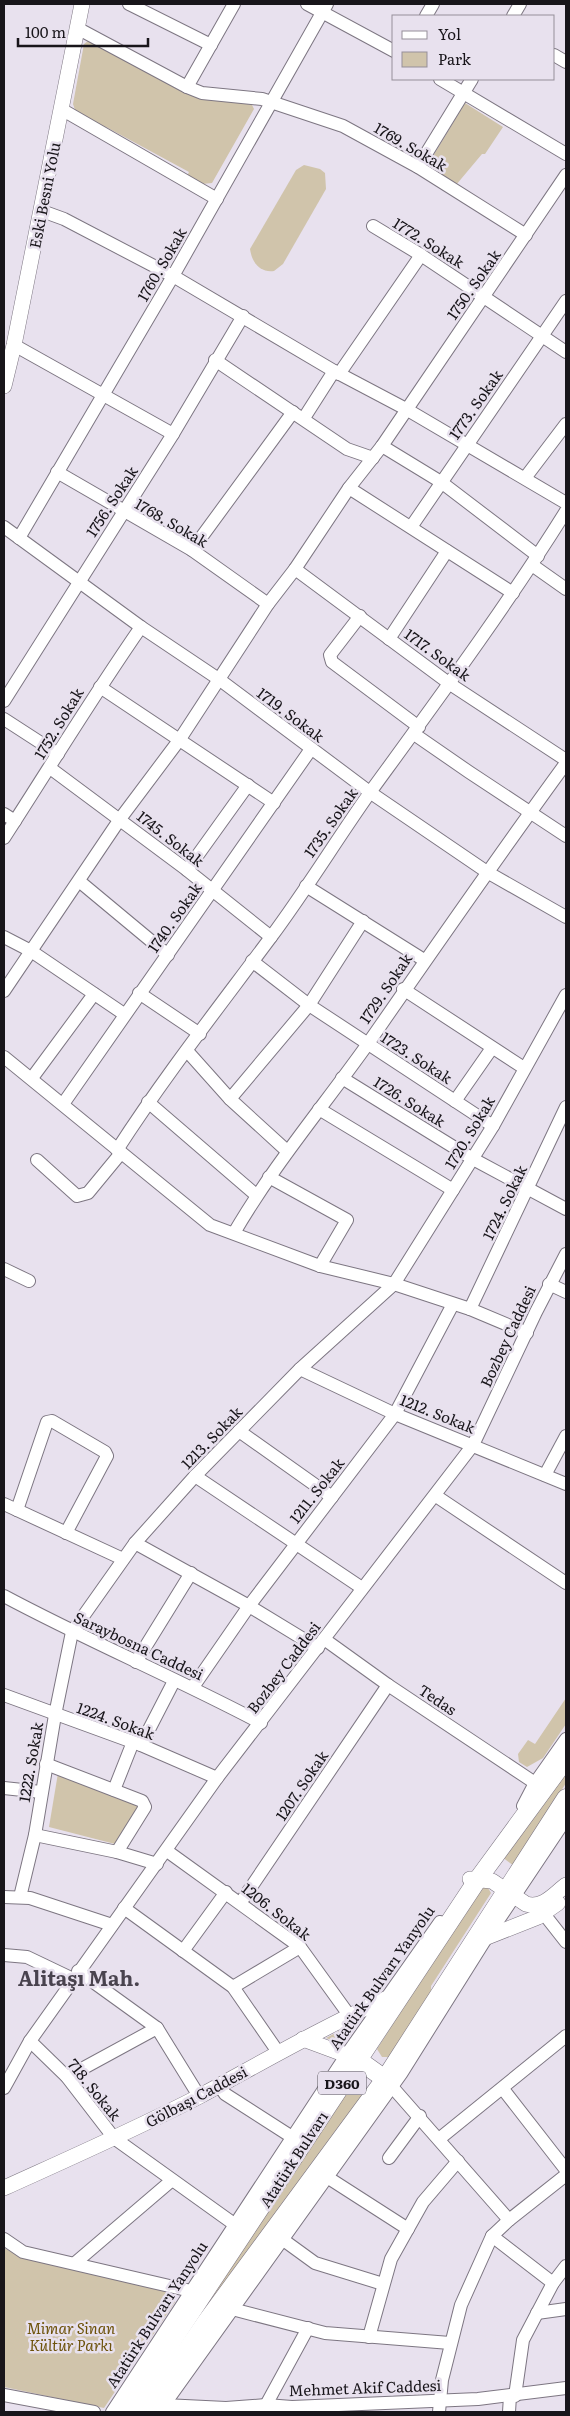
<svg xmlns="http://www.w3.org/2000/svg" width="570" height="2416" font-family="Literata,serif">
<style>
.green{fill:#d0c4ab}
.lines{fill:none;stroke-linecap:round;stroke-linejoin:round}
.minor-casing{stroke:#7d7682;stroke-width:14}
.major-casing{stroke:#7d7682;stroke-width:16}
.highway-casing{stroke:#7d7682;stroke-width:19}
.minor{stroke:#fff;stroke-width:12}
.major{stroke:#fff;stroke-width:15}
.highway{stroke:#fff;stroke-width:18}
.labels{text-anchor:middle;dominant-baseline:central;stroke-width:5;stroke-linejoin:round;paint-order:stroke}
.shield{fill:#e8e1ee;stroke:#56525a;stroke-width:1}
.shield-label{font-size:14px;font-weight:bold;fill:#18151a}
.street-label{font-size:15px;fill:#18151a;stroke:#e8e1ee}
.park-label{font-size:15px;font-style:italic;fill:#6d520a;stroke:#e8e1ee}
.district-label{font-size:20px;font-weight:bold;fill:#49434e;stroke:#e8e1ee}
</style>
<rect width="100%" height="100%" fill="#e8e1ee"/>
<g class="green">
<path d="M88,41l94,48 70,16 2,4 -42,74 -10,1 -15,-8 2,-4 -83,-45 -2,3 -28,-17 -3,-9 11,-60z"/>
<path d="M465,103l38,24 -18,27h-3l-26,31 -29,-19z"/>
<path d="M304,165l16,4 5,4 1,16 -43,75 -9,7c-14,2 -22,-8 -24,-22l46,-79z"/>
<path d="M566,1698v26l-23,34 -16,9 -8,-5 -1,-8 10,-14 7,4z"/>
<path d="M566,1769v14l-52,83 -12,-9z"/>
<path d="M58,1773l83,34 -26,37 -66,-17z"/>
<path d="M480,1887l8,1 3,5 -60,93v9l-40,62h-9l-5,-8z"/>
<path d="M358,2021l-14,24 -18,-7z"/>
<path d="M352,2080l15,10 -162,224 -4,-2z"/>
<path d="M4,2248l19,10 149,34 3,10 -71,106 -100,-21z"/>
</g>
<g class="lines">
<g class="minor-casing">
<g id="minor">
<path d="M129,4l82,41"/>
<path d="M307,4l87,47"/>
<path d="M426,16l7,-12"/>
<path d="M513,16l7,-12"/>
<path d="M77,28l110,59 15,6 60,6 81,27 75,41 108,68"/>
<path d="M554,55l12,7"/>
<path d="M440,79l126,75"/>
<path d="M187,87l47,-83"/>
<path d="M61,109l156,90"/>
<path d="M418,167l54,-88"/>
<path d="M42,211l22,8 109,57 161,95 72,38 160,94"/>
<path d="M373,226l48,29 145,97"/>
<path d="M14,345l159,89"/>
<path d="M215,360l132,89 26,9"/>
<path d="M339,374l82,-119"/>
<path d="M304,418l30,-47"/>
<path d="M382,446l59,36 97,74"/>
<path d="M57,472l135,78 76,54"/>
<path d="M525,478l41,-54"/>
<path d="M349,488l164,105"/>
<path d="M4,527l137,100 79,53 151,113 116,79 79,45"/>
<path d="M411,527l155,-226"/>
<path d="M19,538l154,-262 154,-272"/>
<path d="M192,550l101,-138"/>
<path d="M532,565l34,24"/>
<path d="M295,569l155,115 116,76"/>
<path d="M360,616l-30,39 2,7 87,65"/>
<path d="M389,639l58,-88"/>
<path d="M100,687l174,116"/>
<path d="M4,701l169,-267 70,-118"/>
<path d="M4,719l54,35"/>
<path d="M414,734l55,38 97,64"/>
<path d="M50,768l137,102 84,67"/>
<path d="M4,814l11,7"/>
<path d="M4,838c46,-71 89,-142 137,-211"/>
<path d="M187,870l61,-85"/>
<path d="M79,881l89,74"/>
<path d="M306,886l118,74"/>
<path d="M4,937l27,14 93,63"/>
<path d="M252,961l57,44 184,121"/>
<path d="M403,989l121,79"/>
<path d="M4,991l116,-172 60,-80 88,-135 27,-35 54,-81 33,-42 184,-271"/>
<path d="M139,993l61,41"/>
<path d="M188,1052l42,47 57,52"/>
<path d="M4,1057l206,168 110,41 74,18 76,25 57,24"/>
<path d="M32,1078l62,-84"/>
<path d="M342,1078l131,81 93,50"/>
<path d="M230,1099l79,-94 54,-84"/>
<path d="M455,1101l37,-53"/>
<path d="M148,1102l108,93"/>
<path d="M63,1104l248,-355"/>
<path d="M319,1109l134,81"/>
<path d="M117,1150c47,-73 102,-143 154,-213 35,-47 66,-98 100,-146 67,-92 135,-184 195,-280"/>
<path d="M37,1160l40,36 11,-3 33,-40"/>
<path d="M269,1177l78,43 -27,46"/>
<path d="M234,1233c39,-67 88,-125 133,-188 66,-95 131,-189 199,-282"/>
<path d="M4,1269l25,12"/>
<path d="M549,1284l17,8"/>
<path d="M470,1309l96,-202"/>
<path d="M300,1369l95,45 171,70"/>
<path d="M239,1431l93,66"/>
<path d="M545,1475l21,-39"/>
<path d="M195,1476l167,112"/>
<path d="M436,1496l130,87"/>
<path d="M4,1504l119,55"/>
<path d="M17,1510l30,-88 5,-1 53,31 2,4 -41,77"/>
<path d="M135,1543l114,63 69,42"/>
<path d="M4,1596c84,45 172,82 257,127"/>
<path d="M324,1639l64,46 147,98"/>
<path d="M136,1662l55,-89"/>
<path d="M193,1687l56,-81 146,-192 58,-110"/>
<path d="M4,1695l137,50 76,33"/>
<path d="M141,1745l33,-64"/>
<path d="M46,1764l96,37 3,6 -28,45"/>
<path d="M4,1788l37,4"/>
<path d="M114,1790l19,-48"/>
<path d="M523,1806l12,-23 31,-44"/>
<path d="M35,1835l82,17 40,12"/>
<path d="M167,1851l133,96 49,68"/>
<path d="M4,1897l26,1 82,27"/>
<path d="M20,1897l15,-62 20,-120 17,-83 63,-89 60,-67 105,-107 94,-85 99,-158 73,-131"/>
<path d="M241,1902l147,-217"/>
<path d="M124,1908l109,79 45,65"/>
<path d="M544,1914l22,28"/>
<path d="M183,1951l43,-59"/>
<path d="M4,1955l23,2 46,22"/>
<path d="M78,1971l79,57 42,68"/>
<path d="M233,1987l67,-40"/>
<path d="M30,2041l37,36 47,61 120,86"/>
<path d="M67,2077l90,-49"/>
<path d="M387,2081l122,139"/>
<path d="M219,2085l6,9 67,43"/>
<path d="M4,2088l26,-47 187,-263 256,-333 63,-133 30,-58"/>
<path d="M503,2089l63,81"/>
<path d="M439,2139l127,-103"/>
<path d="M389,2158l31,-42"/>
<path d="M327,2177l81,52"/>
<path d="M492,2236l61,47"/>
<path d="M4,2239l19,13 168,39"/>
<path d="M282,2239l33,24 68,21"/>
<path d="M75,2263l96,-82"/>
<path d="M232,2309l93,24 125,10"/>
<path d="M537,2313l29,-4"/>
<path d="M369,2337l22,-78 32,-57 35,-41"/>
<path d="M4,2395l90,17"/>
<path d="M515,2396l8,-56 30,-57 13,-17"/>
<path d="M164,2405l62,3 40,-3 26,2 186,-8 88,-11"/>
<path d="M266,2405l42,-77"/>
<path d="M112,2412l235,-358 93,-132"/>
<path d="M159,2412l242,-338 86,-137 79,-118"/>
<path d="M439,2412l3,-32 19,-75 31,-69 17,-16 57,-45"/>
<path d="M509,2412l1,-16"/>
</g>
</g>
<g class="major-casing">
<g id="major">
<path d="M4,386l10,-41 68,-341"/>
<path d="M470,1879l22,2 34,23c17,5 28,-10 40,-19"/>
<path d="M472,1943l66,-26 20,-14"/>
<path d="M303,2039l54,20"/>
<path d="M4,2188c66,-30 132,-59 196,-92 61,-33 121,-68 185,-97"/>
</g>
</g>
<g class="highway-casing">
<g id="highway">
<path d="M357,2059l28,20"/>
<path d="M125,2412l353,-533 88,-120"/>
<path d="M144,2412l62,-90 179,-243 181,-281"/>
</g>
</g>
<use href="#minor" class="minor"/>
<use href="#major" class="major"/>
<use href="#highway" class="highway"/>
</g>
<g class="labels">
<rect class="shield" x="318" y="2071.5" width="48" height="23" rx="4"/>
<g class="shield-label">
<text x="342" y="2083">D360</text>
</g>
<g class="street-label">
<text transform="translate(411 146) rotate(30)">1769. Sokak</text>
<text transform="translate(44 195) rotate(-79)">Eski Besni Yolu</text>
<text transform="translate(429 242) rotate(32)">1772. Sokak</text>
<text transform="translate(161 264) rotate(-60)">1760. Sokak</text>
<text transform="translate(473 284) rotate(-55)">1750. Sokak</text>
<text transform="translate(475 404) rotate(-55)">1773. Sokak</text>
<text transform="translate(111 501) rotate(-57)">1756. Sokak</text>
<text transform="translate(172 522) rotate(30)">1768. Sokak</text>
<text transform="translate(438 654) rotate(36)">1717. Sokak</text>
<text transform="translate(291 714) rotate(37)">1719. Sokak</text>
<text transform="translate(58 723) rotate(-59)">1752. Sokak</text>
<text transform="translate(330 822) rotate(-55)">1735. Sokak</text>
<text transform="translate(171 838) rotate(38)">1745. Sokak</text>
<text transform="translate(174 917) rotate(-55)">1740. Sokak</text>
<text transform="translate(385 988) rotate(-56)">1729. Sokak</text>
<text transform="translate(417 1057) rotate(33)">1723. Sokak</text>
<text transform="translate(410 1101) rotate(32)">1726. Sokak</text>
<text transform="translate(469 1132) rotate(-59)">1720. Sokak</text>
<text transform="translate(504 1202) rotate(-64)">1724. Sokak</text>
<text transform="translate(507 1336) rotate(-65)">Bozbey Caddesi</text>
<text transform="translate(438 1413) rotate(22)">1212. Sokak</text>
<text transform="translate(211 1437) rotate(-46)">1213. Sokak</text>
<text transform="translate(316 1490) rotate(-52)">1211. Sokak</text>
<text transform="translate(139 1645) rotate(25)">Saraybosna Caddesi</text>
<text transform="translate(283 1667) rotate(-53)">Bozbey Caddesi</text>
<text transform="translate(438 1699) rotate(34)">Tedas</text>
<text transform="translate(116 1720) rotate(20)">1224. Sokak</text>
<text transform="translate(30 1762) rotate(-80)">1222. Sokak</text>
<text transform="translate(301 1785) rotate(-56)">1207. Sokak</text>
<text transform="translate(277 1911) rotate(38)">1206. Sokak</text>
<text transform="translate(381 1977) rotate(-55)">Atatürk Bulvarı Yanyolu</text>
<text transform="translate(95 2089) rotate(51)">718. Sokak</text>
<text transform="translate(196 2096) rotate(-28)">Gölbaşı Caddesi</text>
<text transform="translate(293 2159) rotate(-57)">Atatürk Bulvarı</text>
<text transform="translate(156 2314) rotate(-57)">Atatürk Bulvarı Yanyolu</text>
<text transform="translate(365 2387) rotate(-2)">Mehmet Akif Caddesi</text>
</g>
<g class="park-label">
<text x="71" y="2327">Mimar Sinan<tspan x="71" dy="17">Kültür Parkı</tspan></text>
</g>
<g class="district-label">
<text x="79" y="1977">Alitaşı Mah.</text>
</g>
</g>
<rect width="570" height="2416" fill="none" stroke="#18151a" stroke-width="10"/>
<rect x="392" y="15" width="162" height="65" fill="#e8e1ee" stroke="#958f99"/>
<rect x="402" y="31" width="25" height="8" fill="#ffffff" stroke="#958f99"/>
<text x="438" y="40" font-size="15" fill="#18151a">Yol</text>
<rect x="402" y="52" width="25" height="15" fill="#d0c4ab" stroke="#958f99"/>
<text x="438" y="65" font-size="15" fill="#18151a">Park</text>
<path d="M18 38v8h130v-8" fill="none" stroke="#18151a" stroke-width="2.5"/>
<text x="25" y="38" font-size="15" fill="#18151a" stroke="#e8e1ee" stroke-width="4" paint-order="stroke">100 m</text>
</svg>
